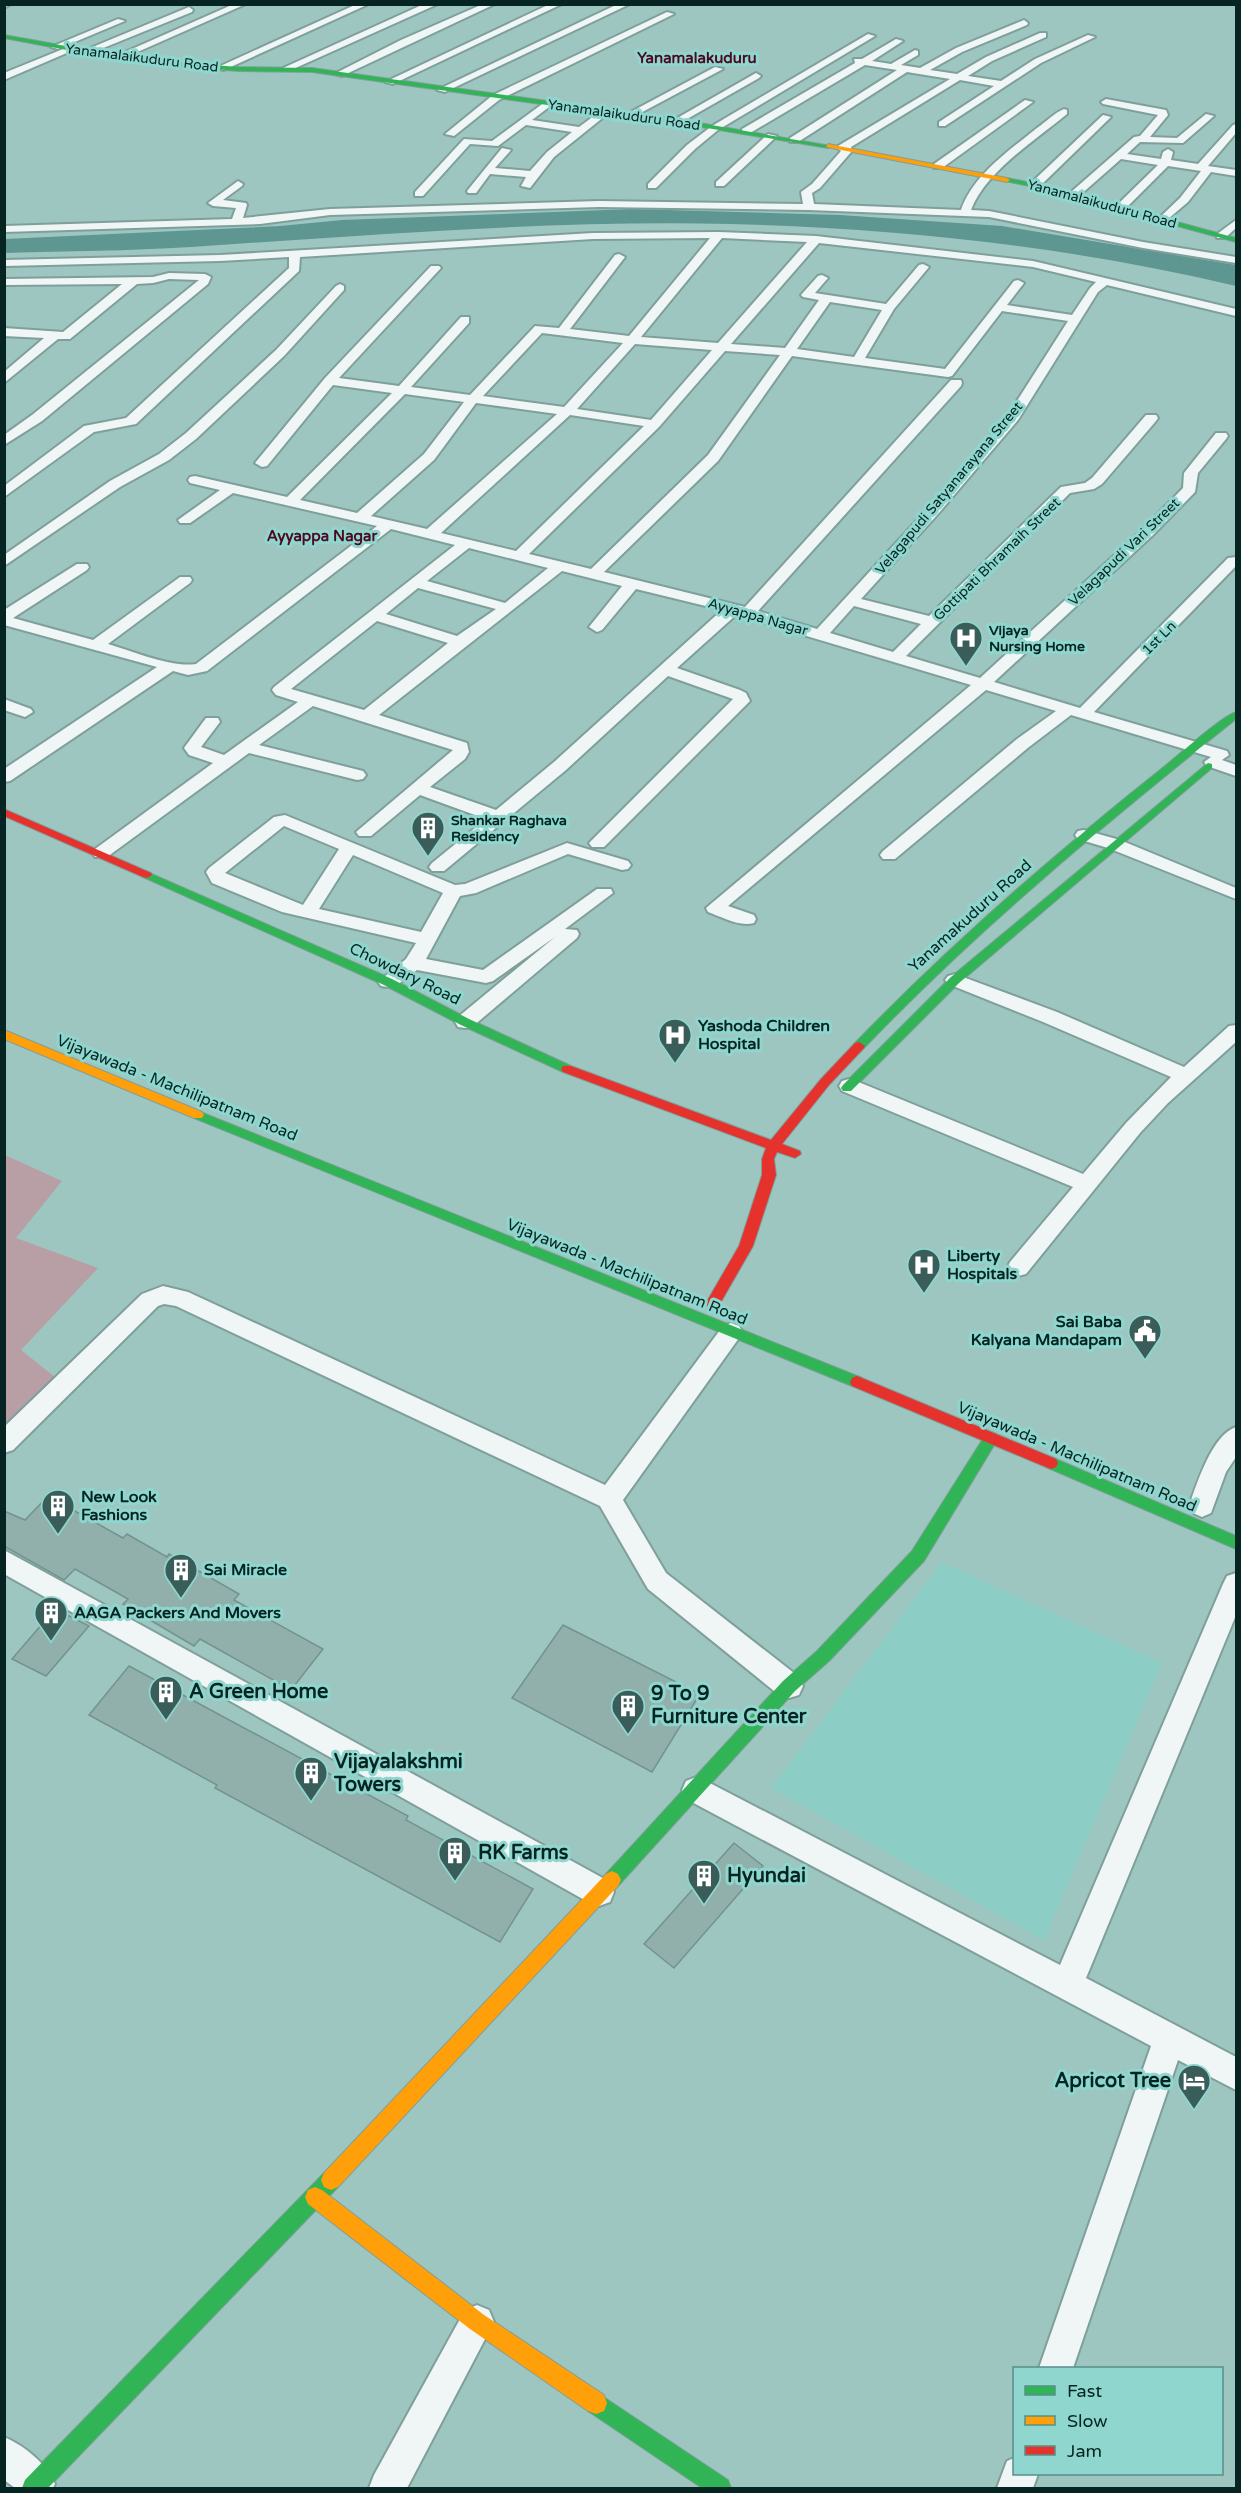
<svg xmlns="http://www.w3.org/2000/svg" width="1241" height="2493" font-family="'Varela Round',sans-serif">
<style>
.built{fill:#8ccdc5}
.green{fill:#b89ea5}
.water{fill:#5e9791}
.building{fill:#91b0ac;stroke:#739390;stroke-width:1.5}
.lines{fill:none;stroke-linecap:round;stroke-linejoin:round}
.street-casing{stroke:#7f9f9b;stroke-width:4}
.fast-casing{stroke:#7f9f9b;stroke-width:2}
.slow-casing{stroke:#7f9f9b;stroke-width:2}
.jam-casing{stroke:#7f9f9b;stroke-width:2}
.street{fill:#f0f6f6;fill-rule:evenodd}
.fast{fill:#30b455;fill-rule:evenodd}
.slow{fill:#ff9f0a;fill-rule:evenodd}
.jam{fill:#e5322d;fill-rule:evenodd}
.labels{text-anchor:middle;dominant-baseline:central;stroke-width:6;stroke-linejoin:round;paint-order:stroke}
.far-street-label{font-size:14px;fill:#062522;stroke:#8ed6ce}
.far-poi-label{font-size:14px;font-weight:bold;fill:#062522;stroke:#8ed6ce;text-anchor:start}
.far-neighbourhood-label{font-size:15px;font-weight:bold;fill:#4e0921;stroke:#8ed6ce}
.street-label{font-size:16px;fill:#062522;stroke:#8ed6ce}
.poi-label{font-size:16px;font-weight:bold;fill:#062522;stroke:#8ed6ce;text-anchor:start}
.near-poi-label{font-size:20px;font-weight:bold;fill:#062522;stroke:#8ed6ce;text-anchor:start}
</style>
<rect width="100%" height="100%" fill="#9ec6c1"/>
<path class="built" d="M942,1562l220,101 -118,277 -273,-152z"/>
<path class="green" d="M5,1155l57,26 -46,57 82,30 -77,82 35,28 -51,52z"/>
<path class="water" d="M632,209l208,6 162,11 234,39v21c-165,-39 -335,-58 -505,-62 -180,-4 -360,11 -540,23 -62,4 -124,4 -186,6v-14l275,-13 62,-6z"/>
<g class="building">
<path d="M48,1496l75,42 4,-4 40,23 2,-3 70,40 -5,6 89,49 -32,41 -91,-51 -6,7 -71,-42 5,-5 -53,-30 -11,11 -60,-34v-35l21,9z"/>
<path d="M55,1609l34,17 -43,50 -34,-17z"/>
<path d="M563,1625l137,69 -48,78 -140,-74z"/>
<path d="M129,1666l279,150 -2,4 127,69 -33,53 -285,-154 2,-3 -128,-70z"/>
<path d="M734,1843l29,23 -89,102 -30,-24z"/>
</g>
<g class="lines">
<g class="street-casing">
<g id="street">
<path d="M4,4h7l-7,4z"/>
<path d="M234,4h12l-122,54 -8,-2z"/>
<path d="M357,4h12l-145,66 -8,-2z"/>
<path d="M424,4h14l-147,66 -8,-2z"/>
<path d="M483,4h12l-153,72 -8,-2 67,-34z"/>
<path d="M550,4h12l-169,80 -8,-2z"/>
<path d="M618,4h12l-185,88 -8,-2z"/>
<path d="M189,7l4,3 -1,2 -101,41 -8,-2z"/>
<path d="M667,12l7,2 -175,86 -45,36 -9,-2 48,-39z"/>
<path d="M118,19l7,2 -67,28 -7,-2z"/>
<path d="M1024,20l4,3 -1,2 -65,27 -32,18 27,4 29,-17 54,-24h6v4l-54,24 -24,15 33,5 34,-22 53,-24 7,2 -54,26 -96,63h-6v-4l55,-36 -34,-6 -109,67 1,4 -32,37 -8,5 2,11 147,6c12,-35 49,-60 76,-82 9,-6 17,-15 27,-19l3,1v4c-30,25 -82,58 -96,96l18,1 154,31 93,15v6l-93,-15 -154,-31 -180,-7 -210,-3 -269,8 -70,9 -256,8v-6l228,-7 4,-11 -23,-2 -5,-3 30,-22 5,3 -1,2 -19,14 23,3 1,2 -4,13 87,-9 269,-8 204,3 -2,-12 11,-8 29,-33 -4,-3 1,-2 112,-67 -43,-7 -109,70h-8v-4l107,-68 -32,-5 -115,68h-8v-4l113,-66 -1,-4h8l34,-20 7,2 -31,20 19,3 24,-14 3,1v4l-17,10 19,3 36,-20z"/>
<path d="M868,34l7,2 -157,94 -23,19 -39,39h-8v-4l39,-39 25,-19z"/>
<path d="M68,47l8,2 -72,31v-7z"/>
<path d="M715,67l8,2 -90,48 -8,-2z"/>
<path d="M756,73l5,3 -2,2 -79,45 -8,-2z"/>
<path d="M1106,99l60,11 2,5 -18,22 27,1 29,-24 8,2 -31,27 -43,-1 -13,12 34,5 2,-7 5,-3 5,3 -2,8 27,4 35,-39 3,-1v9l-28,33 28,4v6l-25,-4 -23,30 -26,22 -4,-1v-4l22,-21 21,-27 -33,-5 -43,43h-8v-4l41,-40 -37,-6 -42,37h-8v-4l63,-55 6,-1 18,-21 -55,-11 -2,-2z"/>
<path d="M1025,100l8,2 -91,66h-8v-4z"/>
<path d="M545,102l8,2 -21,16 47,7 23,-17 8,2 -56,45 -24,31 -9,-2 5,-9 -36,-3 -14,19h-8l-1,-2 35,-43 9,2 -16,18 35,3 17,-19 25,-20 -46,-7 -28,21 -28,-2 -47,52h-8v-4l49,-53 28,2z"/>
<path d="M1103,115l8,2 -72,70h-8v-4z"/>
<path d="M768,134l9,2 -53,50h-8v-4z"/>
<path d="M1236,220v8l-11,10h-8v-4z"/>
<path d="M719,232l97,4 217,25 203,48v7l-129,-31 -9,7 -80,128 -80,94 -77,85 68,17 132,-129 24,-4 7,-5 54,-63h10l2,3 -2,3 -54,63 -8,5 -24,4 -164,163 74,22 163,-149 40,-41 1,-15 32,-40h10l2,3 -2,3 -28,34 -3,19 -42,43 -159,147 86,26 148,-150 8,-1v9l-142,146 133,39 2,4 -7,5 14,5v11l-29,-10 -3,-4 7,-5 -140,-42 -42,32 -134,112h-12l-3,-4 3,-4 134,-112 39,-28 -70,-21 -258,216 26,9 2,4 -2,4c-15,4 -32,-6 -46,-11l-2,-4 265,-223 -235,-70 -59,53 63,22 6,3 4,8 -146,146h-12l-3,-4 144,-144 -65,-23 -102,94 -122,101h-12l-3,-4 3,-4 54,-44 -66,-24 -49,41h-12l-3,-4 97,-82 -140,-44 -54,39 104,26 3,4 -3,4 -6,1 -108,-27 -142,104h-12l-3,-4 3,-4 118,-86 -24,-8 -5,-7 22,-30h12l2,4 -19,25 23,8 74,-53 -22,-7 -4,-5 2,-3 181,-142 -64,-16 -184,142 -19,4 -15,-4 -163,110 -6,1v-13l153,-102 -153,-42v-15l73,-46h10l2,3 -2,3 -74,48 80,22 87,-63h10l2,3 -2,3 -82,61c24,7 64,24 88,20l181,-138 -144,-33 -43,30h-10l-2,-3 42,-30 -30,-7 -2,-3 2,-3 5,-1 92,21 105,-104 -59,-8 -66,81 -5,1 -7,-4 70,-85 106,-112h8l2,2 -102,110 60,8 62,-69h8v6l-58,64 59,8 65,-69 24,2 56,-73 4,-1 6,3 -55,72 59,7 81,-98 -117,1 -293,18 -1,14 -163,153 -42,8 -90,65v-11l80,-60 42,-8 163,-150v-11l-69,4 -216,5v-6l216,-5 373,-22zM722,238l85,4 -89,101 -77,-6zM819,243l214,24 63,15 -6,6 -18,27 -65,-10 17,-22 -6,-3 -4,1 -69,88 -80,-11 29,-49 35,-42 -6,-3 -4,1 -33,39 -71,-11 13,-15 -6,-3 -4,1 -17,19 2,2 16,3 -34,48 -54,-4zM830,302l52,8 -28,47 -57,-8zM1002,311l66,10 -60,94 -80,93 -111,121 -59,-18 203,-225 1,-3 -1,-3h-10l-206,227 -141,-35 114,-111 74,-105 156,21 4,-1zM542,333l81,10 -59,64 -81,-11zM635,344l77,6 -61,70 -74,-11zM725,351l55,4 -72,100 -117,114 -62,-15 130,-127zM405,394l59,8 -40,52 -67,59 -57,-13zM476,403l81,11 -130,115 -56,-13 63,-56zM570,415l74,11 -128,125 -75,-18zM469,548l79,20 -43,35 -78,-22zM562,571l60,15 -33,41 8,5 5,-2 34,-41 86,21 -168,152 -58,48 -66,-23 35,-28 4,-7 -2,-9 -88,-28zM418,588l78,21 -39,27 -71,-22zM854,606l67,18 -28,28 -63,-19zM377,621l71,22 -84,67 -73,-21z"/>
<path d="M169,273l36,1 6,3 -3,7 -166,137 -38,24v-10l28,-20 167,-135 -30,-1 -16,4 -16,1 -67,55h-12l-54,44v-11l40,-34 -40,-2v-8l59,4 59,-48 -118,1v-6l149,-2z"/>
<path d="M340,284l4,2v4l-60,66 -88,83 -27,21 -49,27 -116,79v-11l106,-74 49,-27 27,-21 90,-83 60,-64z"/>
<path d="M4,699l27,10 2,3 -8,5 -21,-7z"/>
<path d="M285,815l170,70 10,-1 102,-41 61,18 3,4 -3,4 -6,1 -54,-16 -92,39 -16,3 -34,63 57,11 114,-81h14l2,4 -48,36 12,1 2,4 -2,4 -105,89 -7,1 -7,-1 -3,-5 3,-5 97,-80 -62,44 -7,2 -69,-13c-11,8 -21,20 -36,16l-3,-4 28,-23 10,-16 -134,-31 -70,-29 -6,-11 3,-4 65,-51zM284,826l55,23 -36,56 -78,-32zM353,855l90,38 -22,39 -102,-23z"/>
<path d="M1084,830l36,10 116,48v11l-128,-51 -30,-9 -3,-4 3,-4z"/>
<path d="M955,974l102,38 127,55 45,-41 7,-1v17l-68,61 -28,30 -114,141 -8,2 -8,-2 -3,-6 3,-6 63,-75 -231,-96 -3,-5 3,-5 7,-2 7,2 227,93 43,-51 45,-46 -128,-55 -95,-38 -3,-4 3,-4z"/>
<path d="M163,1286l25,6 417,193 118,-159 8,-3 8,3 4,6 -4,6 -116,162 43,73 133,104 4,9 -4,9 -10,3 -10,-3 -131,-106 -48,-83 -424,-200 -12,-2 -6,2 -145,144 -9,3v-26l138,-133z"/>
<path d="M1236,1427v30l-10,15 -15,41 -9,4 -9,-4 -4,-7c8,-23 23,-71 47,-79z"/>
<path d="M4,1550l606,332 4,10 -4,10 -11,4 -11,-4 -584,-328z"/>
<path d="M1236,1573v42l-150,363 150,79v33l-58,-30 -105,308h-34l112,-322 -465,-247 -4,-9 4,-9 10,-4 10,4 354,184 163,-381 4,-8z"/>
<path d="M477,2305l12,5 5,12 -87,166h-38l5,-13 91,-165z"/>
<path d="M4,2437c21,9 43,27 51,47l-2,4h-38l-11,-8z"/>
<path d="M1014,2458v16h24l-5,14h-36l10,-27z"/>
</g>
</g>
<g class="fast-casing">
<g id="fast">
<path d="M4,35l84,15 85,12 66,5 73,1 365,51 154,27 -3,2 -151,-25 -365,-51 -73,-1 -66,-5 -85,-12 -84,-16z"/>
<path d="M1007,178l30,6 199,54v4l-202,-55 -29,-6z"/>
<path d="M1236,712v7c-130,104 -257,209 -373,330h-8l-2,-3 2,-3c95,-98 198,-188 305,-273 17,-13 59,-52 76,-58z"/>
<path d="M1208,763l4,1v4l-253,215 -108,108h-8l-2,-3 2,-3 108,-108z"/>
<path d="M147,872l245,107 77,40 102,47 2,3 -2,3h-8l-102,-47 -77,-40 -241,-108 -1,-2z"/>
<path d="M198,1111l664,267 2,4 -2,4h-10l-658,-268 -2,-3 2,-3z"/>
<path d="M991,1432l5,2 2,4 -2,4 -72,119 -95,100 -34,30 -177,195 -6,3 -6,-3 -3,-6 3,-6 177,-193 34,-30 95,-100 74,-117z"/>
<path d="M1051,1457l185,79v13l-190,-82 -2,-4 2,-4z"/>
<path d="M331,2170l7,3 3,7 -3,7 -290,301h-26l3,-8 299,-307z"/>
<path d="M596,2392l132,88 3,8h-29l-114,-77 -3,-8 3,-8z"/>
</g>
</g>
<g class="slow-casing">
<g id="slow">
<path d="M828,144l179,34 3,2 -3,2 -181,-35z"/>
<path d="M4,1030l198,82 2,3 -2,3h-8l-190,-79z"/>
<path d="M612,1871l6,3 3,6 -3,6 -280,301 -7,3 -7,-3 -3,-7 3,-7 282,-299z"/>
<path d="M315,2187l7,3 162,125 120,80 3,8 -3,8 -8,3 -8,-3 -118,-82 -162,-125 -3,-7 3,-7z"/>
</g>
</g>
<g class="jam-casing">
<g id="jam">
<path d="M4,809l147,64 1,2 -5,3 -4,-1 -139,-61z"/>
<path d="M859,1042l6,4 -2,3 -34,36 -47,59 18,7 1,3 -6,4 -18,-6 -3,7 2,16 -23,71 -35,61h-10l-2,-4 33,-57 23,-71v-16l4,-11 -203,-76 -2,-3 2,-3h8l200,74 50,-61 34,-36z"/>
<path d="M857,1376l199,83 2,4 -2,4 -5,2 -5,-2 -194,-81 -2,-4 2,-4z"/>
</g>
</g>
<use href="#street" class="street"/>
<use href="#fast" class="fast"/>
<use href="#slow" class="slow"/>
<use href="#jam" class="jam"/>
</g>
<defs>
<g id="hospital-pin" transform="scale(1.725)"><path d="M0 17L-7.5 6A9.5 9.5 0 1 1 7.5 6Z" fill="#3b5d5a" stroke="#8ed6ce"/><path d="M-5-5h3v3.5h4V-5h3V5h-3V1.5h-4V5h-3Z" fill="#fff"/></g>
<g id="building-pin" transform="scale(1.725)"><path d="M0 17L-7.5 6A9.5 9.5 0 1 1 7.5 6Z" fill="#3b5d5a" stroke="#8ed6ce"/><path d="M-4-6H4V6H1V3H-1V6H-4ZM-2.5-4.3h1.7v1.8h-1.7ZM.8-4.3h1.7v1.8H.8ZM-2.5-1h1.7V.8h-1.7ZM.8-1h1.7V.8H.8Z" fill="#fff"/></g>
<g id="civic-pin" transform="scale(1.725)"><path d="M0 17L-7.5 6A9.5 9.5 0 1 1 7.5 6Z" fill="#3b5d5a" stroke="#8ed6ce"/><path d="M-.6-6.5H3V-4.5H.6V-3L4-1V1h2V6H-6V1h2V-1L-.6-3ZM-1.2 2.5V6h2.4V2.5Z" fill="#fff"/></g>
<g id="hotel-pin" transform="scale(1.725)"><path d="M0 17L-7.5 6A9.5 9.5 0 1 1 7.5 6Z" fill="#3b5d5a" stroke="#8ed6ce"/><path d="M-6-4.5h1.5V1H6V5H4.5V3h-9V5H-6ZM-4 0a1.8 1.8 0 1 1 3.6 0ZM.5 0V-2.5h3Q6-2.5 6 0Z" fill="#fff"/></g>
</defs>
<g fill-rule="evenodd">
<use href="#hospital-pin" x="966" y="638"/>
<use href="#building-pin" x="428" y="828"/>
<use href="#hospital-pin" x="675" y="1035"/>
<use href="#hospital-pin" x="924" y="1265"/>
<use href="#civic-pin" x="1145" y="1331"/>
<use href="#building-pin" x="58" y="1506"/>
<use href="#building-pin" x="181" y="1570"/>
<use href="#building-pin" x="51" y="1613"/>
<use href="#building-pin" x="166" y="1692"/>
<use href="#building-pin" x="628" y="1706"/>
<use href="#building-pin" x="311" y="1773"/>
<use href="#building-pin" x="455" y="1853"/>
<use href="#building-pin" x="704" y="1876"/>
<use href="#hotel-pin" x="1194" y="2081"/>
</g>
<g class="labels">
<g class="far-street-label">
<text transform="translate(142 58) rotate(7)">Yanamalaikuduru Road</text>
<text transform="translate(624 115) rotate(8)">Yanamalaikuduru Road</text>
<text transform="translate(1102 204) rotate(15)">Yanamalaikuduru Road</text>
<text transform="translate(949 488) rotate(-50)">Velagapudi Satyanarayana Street</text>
<text transform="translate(1124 552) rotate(-44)">Velagapudi Vari Street</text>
<text transform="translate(997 559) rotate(-44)">Gottipati Bhramaih Street</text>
<text transform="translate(758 617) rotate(16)">Ayyappa Nagar</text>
<text transform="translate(1159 638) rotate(-45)">1st Ln</text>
</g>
<g class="far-poi-label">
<text x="989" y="630">Vijaya<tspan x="989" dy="16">Nursing Home</tspan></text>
<text x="451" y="820">Shankar Raghava<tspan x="451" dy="16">Residency</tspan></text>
</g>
<g class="far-neighbourhood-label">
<text x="697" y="58">Yanamalakuduru</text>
<text x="322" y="536">Ayyappa Nagar</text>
</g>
<g class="street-label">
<text transform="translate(970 916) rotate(-42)">Yanamakuduru Road</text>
<text transform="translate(405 974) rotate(26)">Chowdary Road</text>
<text transform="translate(177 1088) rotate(22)">Vijayawada - Machilipatnam Road</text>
<text transform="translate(627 1272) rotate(22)">Vijayawada - Machilipatnam Road</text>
<text transform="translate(1077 1457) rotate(23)">Vijayawada - Machilipatnam Road</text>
</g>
<g class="poi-label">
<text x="698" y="1026">Yashoda Children<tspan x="698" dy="18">Hospital</tspan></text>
<text x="947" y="1256">Liberty<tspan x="947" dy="18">Hospitals</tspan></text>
<text x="1122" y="1322" text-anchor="end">Sai Baba<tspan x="1122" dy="18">Kalyana Mandapam</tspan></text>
<text x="81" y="1497">New Look<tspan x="81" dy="18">Fashions</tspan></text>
<text x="204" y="1570">Sai Miracle</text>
<text x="74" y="1613">AAGA Packers And Movers</text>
</g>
<g class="near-poi-label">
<text x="189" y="1692">A Green Home</text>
<text x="651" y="1694">9 To 9<tspan x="651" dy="23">Furniture Center</tspan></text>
<text x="334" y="1762">Vijayalakshmi<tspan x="334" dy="23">Towers</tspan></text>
<text x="478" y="1853">RK Farms</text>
<text x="727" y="1876">Hyundai</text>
<text x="1171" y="2081" text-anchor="end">Apricot Tree</text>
</g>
</g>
<rect width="1241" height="2493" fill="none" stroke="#062522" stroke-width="12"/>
<rect x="1013" y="2367" width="210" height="108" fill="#8ed6ce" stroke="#588f89" stroke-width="1.5"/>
<rect x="1025" y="2386" width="30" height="9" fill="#30b455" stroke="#588f89" stroke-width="1.5"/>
<text x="1067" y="2397" font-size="18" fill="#062522">Fast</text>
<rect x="1025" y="2416" width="30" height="9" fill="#ff9f0a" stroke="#588f89" stroke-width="1.5"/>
<text x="1067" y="2427" font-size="18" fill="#062522">Slow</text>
<rect x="1025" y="2446" width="30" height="9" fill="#e5322d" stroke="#588f89" stroke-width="1.5"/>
<text x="1067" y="2457" font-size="18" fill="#062522">Jam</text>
</svg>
